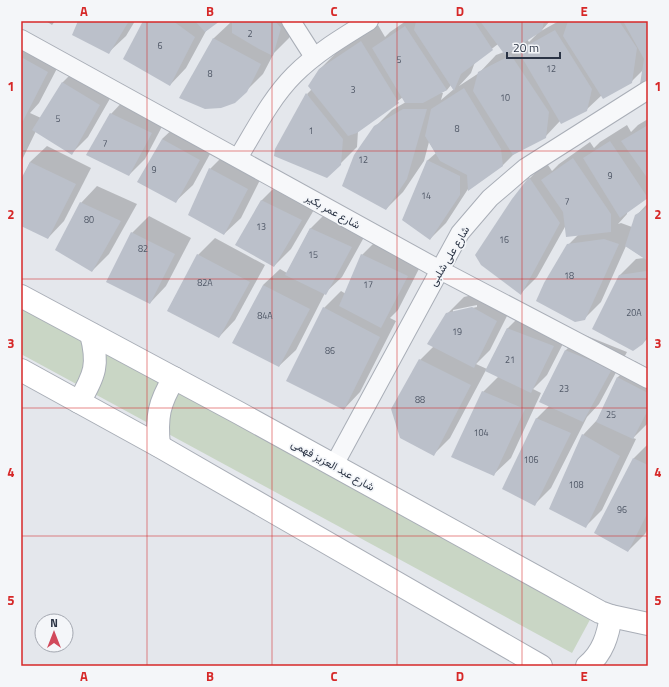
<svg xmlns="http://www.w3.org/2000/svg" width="669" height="687" font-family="'Titillium Web',Vazirmatn,sans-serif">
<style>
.green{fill:#c9d6c5}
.shadow{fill:#0003;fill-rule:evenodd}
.building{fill:#bbc0ca}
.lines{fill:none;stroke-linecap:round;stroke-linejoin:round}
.street-casing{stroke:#a9aeb7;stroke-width:20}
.secondary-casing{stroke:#a9aeb7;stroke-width:24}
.street{stroke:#f7f8fa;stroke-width:18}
.secondary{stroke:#fff;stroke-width:22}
.grid{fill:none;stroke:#d62828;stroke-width:1;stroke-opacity:0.55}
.labels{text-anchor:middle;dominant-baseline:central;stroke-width:3.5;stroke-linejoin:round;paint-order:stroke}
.number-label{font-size:9px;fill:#4f5766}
.street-label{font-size:11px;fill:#2b3445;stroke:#f4f6f9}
.neatline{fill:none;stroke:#d62828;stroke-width:1.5}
.grid-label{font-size:13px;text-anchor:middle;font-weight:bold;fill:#d62828}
</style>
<rect width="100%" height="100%" fill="#e4e7ec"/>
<path class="green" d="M21,306l571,310 -20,37 -551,-299z"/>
<g class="shadow">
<path d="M46,21h9l-3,4z"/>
<path d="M79,21h56l-9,15 -17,16z"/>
<path d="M144,21h74l-12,10 -20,37 -16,17z"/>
<path d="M235,21h59l-5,17 -15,15 -11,21 -28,28 -55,-4 34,-60 17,-16 2,1z"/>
<path d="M406,21h144l-9,10 18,-10h89v57l-5,-8 -12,12 -29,13 -16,15 -26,11 -15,16 -29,15 -13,13 -35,24 -22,34 -16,16 -27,-19 25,-60 8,-7 -7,-11 -5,19 -21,31 -17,17 -11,-82 17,-17 14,-8 -3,-5 -45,34 -1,16 -17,17 -33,-70 5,-5 8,-20 17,-17 41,-27 7,12 5,-5zM537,34l-8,8 -2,-3zM498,44l6,8 -8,3 -17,18 -20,13 12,-13 4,-11zM451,85l3,4 -13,11 2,-7h-3l7,-3z"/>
<path d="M21,31l43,24 -25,48 -9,10 11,5 22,-36 16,-16 37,22 -28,49 -16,16 -36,-22 -15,31z"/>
<path d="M127,97l40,20 -22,42 -16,16 -18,-61z"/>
<path d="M648,119v78l-21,15v2l-9,10 3,-1 11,4 4,-11 12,-13v135l-5,5 -24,-67 17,-17 8,-1 -18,-12 -25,56 -17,17 -16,-74 10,-10 -12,-10 -29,52 -16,16 9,-115 16,-16 6,9 7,-7 31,-22 4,6 6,-6 27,-17 4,7 7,-7z"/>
<path d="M179,123l37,20 -23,42 -17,16 -14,-62z"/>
<path d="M47,146l44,22 -27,53 -16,17 -27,-14v-43l9,-19z"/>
<path d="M226,153l38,19 -23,46 -17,16 -14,-65z"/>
<path d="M278,184l40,19 -27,46 -17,17 -13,-65z"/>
<path d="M97,186l40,18 -28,50 -17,17 -11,-68z"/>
<path d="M327,212l41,18 -26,47 -17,16 -29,57 -17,16 -16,-81 17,-16 7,4 23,-44z"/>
<path d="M149,216l42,22 -25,48 -16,17 -18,-70z"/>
<path d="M215,238l50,27 -30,55 -16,17 -51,-27 30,-55z"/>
<path d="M379,238l45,21 -26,51 -8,8 6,3 -36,71 -16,17 -20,-101 17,-17 5,3 16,-39z"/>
<path d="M489,291l24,13 -23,46 -14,14 11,5 20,-40 17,-17 46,18 -23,45 -14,14 8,4 -30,65 -17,16 -11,-82 16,-16 -13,-6 -36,68 -17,17 -13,-95 14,-14 13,-32 17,-17zM477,305v2l-24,5v-2z"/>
<path d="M582,334l45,18 -28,52 -12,13 -36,71 -16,16 -31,-15 33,-71 12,-12 -9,-5 26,-51z"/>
<path d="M635,361l13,7v55l-15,15 3,1 -34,71 -17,17 -2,-92 15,-16 20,-42z"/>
<path d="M648,444v84l-3,6 -17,17 6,-93z"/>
</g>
<g class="building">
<path d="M78,21h51l-20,33 -37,-19z"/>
<path d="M143,21h30l22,16 -25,49 -47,-27z"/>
<path d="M195,21h25l-15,11z"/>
<path d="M234,21h41l6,7 -8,28 -14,-7 -27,-16v-10z"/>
<path d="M416,21h58l19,29 -32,24 -7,17 -40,-61z"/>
<path d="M480,21h64l-2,10 -37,24z"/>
<path d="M568,21h51l18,27 -5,35 -29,16 -40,-63z"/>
<path d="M623,21h25v58l-8,5 4,-25z"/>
<path d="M405,26l42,64 -24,13h-18l-33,-55z"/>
<path d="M555,30l37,59 -5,22 -26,13 -40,-68v-7z"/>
<path d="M213,38l48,26 -14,28 -12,11 -14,5 -16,1 -26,-11z"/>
<path d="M361,41l38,62 -42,30 -9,3 -40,-50 11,-17z"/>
<path d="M511,55l38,57 -3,26 -33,17 -40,-64 5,-19z"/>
<path d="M21,57l27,15 -25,49 -2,-1z"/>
<path d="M62,82l38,23 -28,50 -40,-25z"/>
<path d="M464,88l37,61 2,17 -35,25 -1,-16 -27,-14 -15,-25 6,-27z"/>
<path d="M306,93l37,46 -2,26 -14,13 -53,-22 1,-7z"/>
<path d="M403,109h24l-20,70 -21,31 -44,-24 12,-31 20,-29z"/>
<path d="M110,113l42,20 -23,43 -43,-21z"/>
<path d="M648,125v54l-27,-38z"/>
<path d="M162,139l38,21 -24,43 -39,-21z"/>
<path d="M610,141l38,57 -28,20 -37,-60z"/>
<path d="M573,158l38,56v18l-45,5 -3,-25 -22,-32z"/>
<path d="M427,160l33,16v19l-30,45 -28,-20z"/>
<path d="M30,162l46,22 -28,55 -27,-13v-47z"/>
<path d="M209,168l39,21 -24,46 -36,-20z"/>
<path d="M529,177l31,46 -39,72 -40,-30 -6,-10 37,-56z"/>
<path d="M261,200l41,20 -28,47 -39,-22z"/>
<path d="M80,202l41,19 -29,51 -37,-22z"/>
<path d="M648,207v54l-23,-15 10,-31z"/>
<path d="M310,228l42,19 -26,48 -41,-20z"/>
<path d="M131,232l44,22 -25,50 -44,-22z"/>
<path d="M604,239l15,5 -34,76 -10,2 -39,-21 8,-18 23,-39z"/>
<path d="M197,254l53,28 -31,56 -52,-27z"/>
<path d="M361,254l47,22 -27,52 -42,-22z"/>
<path d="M646,271l2,1v62l-5,10 -10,7 -41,-22 27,-54z"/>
<path d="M263,285l47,24 -31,58 -47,-24z"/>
<path d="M323,307l57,30 -36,73 -58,-29z"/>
<path d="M472,307l25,14 -23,47 -47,-24 19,-31z"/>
<path d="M507,328l47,18 -23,47 -46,-22z"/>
<path d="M565,350l47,19 -29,53 -44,-20z"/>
<path d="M419,359l52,26 -37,71 -34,-18 -9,-29z"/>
<path d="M617,377l31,16v17l-15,29 -37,-17z"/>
<path d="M482,391l43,18 -31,67 -43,-19z"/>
<path d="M536,418l35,15 -36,73 -33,-17z"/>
<path d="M582,434l38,22 -34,72 -37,-19z"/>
<path d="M633,458l15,7v47l-20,40 -34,-19z"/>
</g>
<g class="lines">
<g class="street-casing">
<g id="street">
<path d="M291,21l23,36"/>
<path d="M21,39l419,231 208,109"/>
<path d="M238,158c17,-28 33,-60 56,-83 22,-22 49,-38 75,-54"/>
<path d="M334,465l126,-232 30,-35 35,-30 123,-78"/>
</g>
</g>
<g class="secondary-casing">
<g id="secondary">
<path d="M21,296l218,117 361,199 11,4 37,8"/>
<path d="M21,370l138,76 382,220"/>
<path d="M79,402c16,-27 20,-38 12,-68"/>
<path d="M159,446c-3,-29 0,-43 15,-68"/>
<path d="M587,666c16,-13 21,-31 24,-50"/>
</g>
</g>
<use href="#street" class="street"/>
<use href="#secondary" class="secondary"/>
</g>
<path class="grid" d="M147,21v645M272,21v645M397,21v645M522,21v645M21,151h627M21,279h627M21,408h627M21,536h627"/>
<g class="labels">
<g class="number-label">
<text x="250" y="33">2</text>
<text x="160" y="45">6</text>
<text x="399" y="59">5</text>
<text x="551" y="68">12</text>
<text x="210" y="73">8</text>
<text x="353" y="89">3</text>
<text x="505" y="97">10</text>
<text x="58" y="118">5</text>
<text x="457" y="128">8</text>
<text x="311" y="130">1</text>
<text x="105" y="143">7</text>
<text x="363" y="159">12</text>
<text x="154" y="169">9</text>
<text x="610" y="175">9</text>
<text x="426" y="195">14</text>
<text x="567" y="201">7</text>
<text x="89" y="219">80</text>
<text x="261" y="226">13</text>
<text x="504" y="239">16</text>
<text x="143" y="248">82</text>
<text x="313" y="254">15</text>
<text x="569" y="275">18</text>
<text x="205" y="282">82A</text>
<text x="368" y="284">17</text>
<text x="634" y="312">20A</text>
<text x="265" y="315">84A</text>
<text x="457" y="331">19</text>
<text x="330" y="350">86</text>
<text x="510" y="359">21</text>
<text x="564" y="388">23</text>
<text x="420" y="399">88</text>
<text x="611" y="414">25</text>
<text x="481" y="432">104</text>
<text x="531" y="459">106</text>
<text x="576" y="484">108</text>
<text x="622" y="509">96</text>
</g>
<g class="street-label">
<text transform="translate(333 211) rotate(29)">شارع عمر بكير</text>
<text transform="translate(449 256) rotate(-59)">شارع على شلبى</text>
<text transform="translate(333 465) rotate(29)">شارع عبد العزيز فهمى</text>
</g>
</g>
<rect width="669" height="687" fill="none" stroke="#f4f6f9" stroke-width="44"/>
<g transform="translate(54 633)"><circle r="19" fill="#f4f6f9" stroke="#a4a8b1"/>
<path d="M0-3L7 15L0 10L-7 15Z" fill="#d1495b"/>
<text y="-6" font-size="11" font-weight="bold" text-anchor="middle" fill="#2b3445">N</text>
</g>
<path d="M507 52v6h53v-6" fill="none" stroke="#2b3445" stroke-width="2"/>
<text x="513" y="52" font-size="12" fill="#2b3445" stroke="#f4f6f9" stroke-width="3" paint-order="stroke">20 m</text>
<rect x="22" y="22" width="625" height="643" class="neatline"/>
<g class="grid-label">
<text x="84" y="16">A</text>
<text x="210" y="16">B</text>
<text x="334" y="16">C</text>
<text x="460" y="16">D</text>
<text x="584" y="16">E</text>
<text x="11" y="91">1</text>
<text x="658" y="91">1</text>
<text x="11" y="219">2</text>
<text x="658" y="219">2</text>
<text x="11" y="348">3</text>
<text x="658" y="348">3</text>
<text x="11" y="477">4</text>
<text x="658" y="477">4</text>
<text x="11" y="605">5</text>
<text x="658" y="605">5</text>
<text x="84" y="681">A</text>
<text x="210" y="681">B</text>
<text x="334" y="681">C</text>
<text x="460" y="681">D</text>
<text x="584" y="681">E</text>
</g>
</svg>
